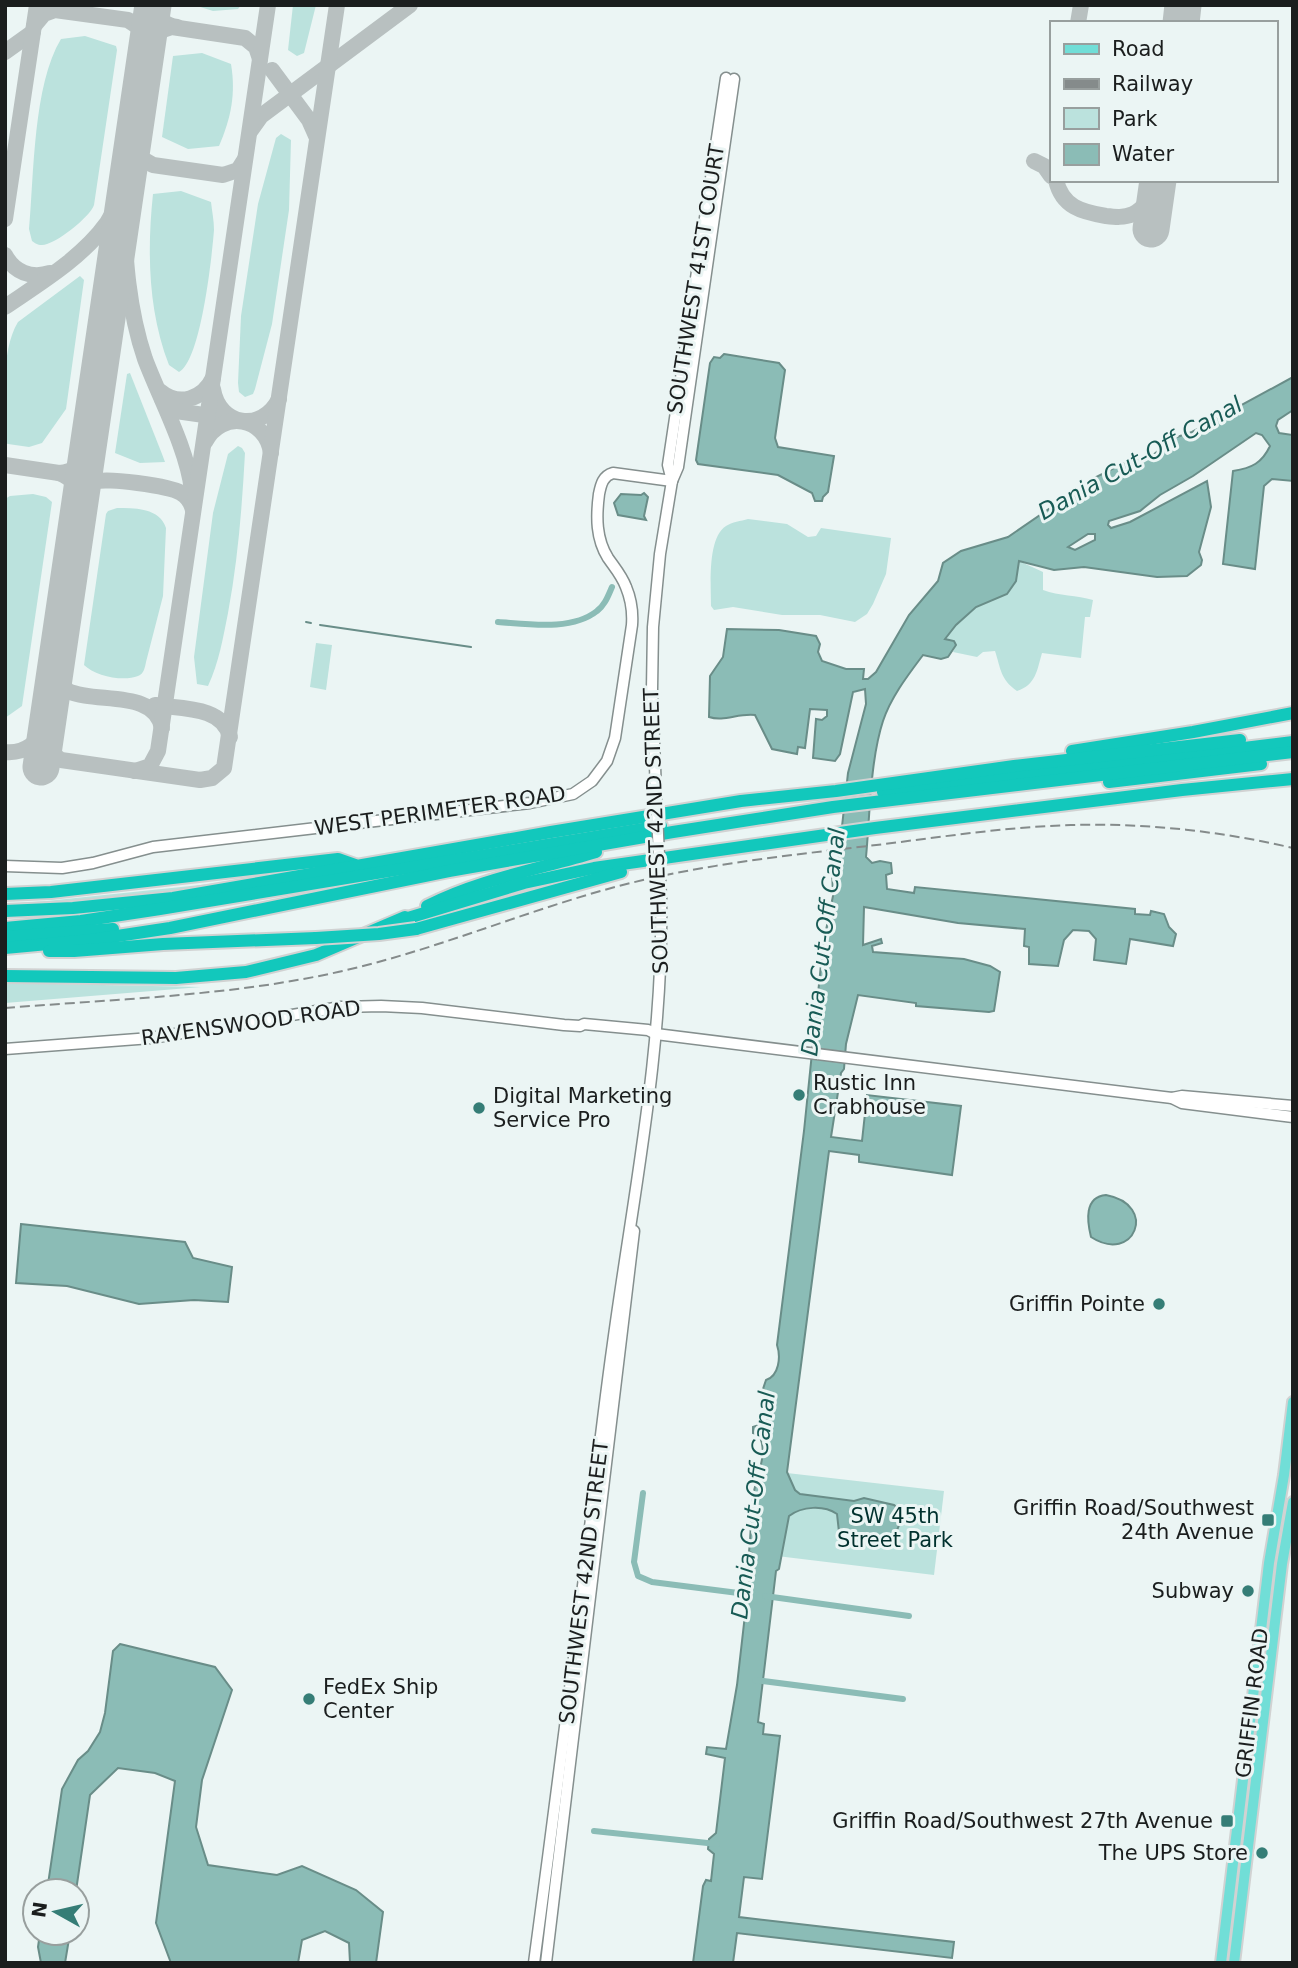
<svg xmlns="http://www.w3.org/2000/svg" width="1298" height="1968" font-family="'DejaVu Sans',sans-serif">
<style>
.green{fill:#bbe2dd}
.water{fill:#8bbcb6;stroke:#698d88;stroke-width:2;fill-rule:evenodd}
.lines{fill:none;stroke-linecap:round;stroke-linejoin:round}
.stream{stroke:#698d88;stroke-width:2}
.canal{stroke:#8bbcb6;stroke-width:6}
.taxiway{stroke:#b8c0c0;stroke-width:16}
.runway{stroke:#b8c0c0;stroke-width:37}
.secondary-casing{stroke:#858f8e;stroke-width:13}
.primary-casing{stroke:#d1d2d2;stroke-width:14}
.highway-casing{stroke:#d1d2d2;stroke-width:16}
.secondary{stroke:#fff;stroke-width:10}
.primary{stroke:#71ded7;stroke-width:10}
.highway{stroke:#12c8bc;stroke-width:12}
.rail{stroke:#858b8b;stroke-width:2;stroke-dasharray:10 5;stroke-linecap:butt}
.secondary-bridge-casing{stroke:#858f8e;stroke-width:13;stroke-linecap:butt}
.highway-bridge-casing{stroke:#d1d2d2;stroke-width:16;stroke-linecap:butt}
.secondary-bridge{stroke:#fff;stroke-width:10}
.highway-bridge{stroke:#12c8bc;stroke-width:12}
.poi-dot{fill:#357d76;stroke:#ebf5f4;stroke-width:2.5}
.labels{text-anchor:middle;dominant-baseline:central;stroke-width:6;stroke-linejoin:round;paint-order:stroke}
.street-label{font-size:21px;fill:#1b1e1e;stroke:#ebf5f4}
.poi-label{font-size:21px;fill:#1b1e1e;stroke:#ebf5f4;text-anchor:end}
.park-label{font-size:21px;fill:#00312e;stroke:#ebf5f4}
.water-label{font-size:23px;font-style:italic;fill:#185b55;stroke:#ebf5f4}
</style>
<rect width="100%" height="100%" fill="#ebf5f4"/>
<g class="green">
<path d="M194,5h47l-3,4 -25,2z"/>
<path d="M293,5h23l-12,48 -7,3 -9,-6z"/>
<path d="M85,36l31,10 1,4 -23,155c-4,12 -39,40 -52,40 -5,0 -7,-2 -10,-4l-3,-12c5,-54 4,-144 32,-190z"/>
<path d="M202,53l29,11c5,30 0,54 -12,82l-31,3 -26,-12 11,-81z"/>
<path d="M281,134l10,6 -2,70 -17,114 -17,65 -2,5 -8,3 -6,-5 -1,-9 3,-67 17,-112 18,-66z"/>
<path d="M181,191l30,11c1,9 3,19 3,28 -2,26 -13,131 -35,142l-10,-7c-21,-54 -22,-114 -16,-171z"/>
<path d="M80,276l4,4 -18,129 -24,34 -13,4 -21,-3 -3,-1c0,-34 -5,-92 13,-121z"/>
<path d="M130,373l32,81 3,8 -25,1 -25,-10 12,-79z"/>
<path d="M238,446l4,2 3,5c-3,54 -7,107 -17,160 -5,25 -9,49 -20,73l-11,-2 -3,-27 19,-144 15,-59z"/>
<path d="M33,494l13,3 6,5 -30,204 -17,12v-219l5,-3z"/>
<path d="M117,508c18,0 43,0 49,20l-3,68 -17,66c-1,5 -2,12 -8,14 -15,6 -43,0 -54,-11l22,-151 2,-3z"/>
<path d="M748,519l39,5 21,13 8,-1 5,-8 70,10 -5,36 -13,30 -6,10 -12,8 -35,-7h-38l-49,-8 -19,3 -3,-4c0,-20 -4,-68 15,-80 6,-4 15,-5 22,-7z"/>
<path d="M1019,561l24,11v18c16,6 34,5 50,10l-3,17h-5l-4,41 -39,-5c-5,17 -6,32 -25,38 -17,-12 -16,-22 -22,-40l-12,1 -6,5 -24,-5 3,-7 -12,-6 12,-14 20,-18 16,-6 24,-20z"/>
<path d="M316,643l16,2 -6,45 -16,-3z"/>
<path d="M248,880l-47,11 -196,19v-6l42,-3z"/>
<path d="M5,983l196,4 -196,16z"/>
<path d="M787,1473l157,18 -10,84 -157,-19z"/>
</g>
<g class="water">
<path d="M724,354l55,9 6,7 -10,68 3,9 56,9 -6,36 -5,5 -1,4h-7l-3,-8 -34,-18 -80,-11 -2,-4 14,-97 4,-6 6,1z"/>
<path d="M1293,377v33l-15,10 -2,6 3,7 14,2v46l-21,-2 -8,7 -9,83 -32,-5 10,-93c19,-3 29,-8 37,-25l-8,-11 -6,-2 -63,43 -33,19 -20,16 -31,10 -1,4 3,3 19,-6 77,-41 4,26 -12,45 3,8 -1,5 -14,11 -30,1 -73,-10 -30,3 -35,-9 -3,20 -9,13 -31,13 -20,18 -11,14 9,2 2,4 -8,12 -7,2 -18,-4c-15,20 -32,42 -40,66 -13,40 -13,94 -17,136l6,6 8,-2 11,2 1,10 -6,2 1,14 27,4 1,-6 220,22v5l15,1 1,-4 13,3 5,13 7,7 -3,12 -43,-7 -4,25 -32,-4 2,-21 -7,-8 -16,-1 -9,10 -6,26 -29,-2v-17l-5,-1 1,-17 -67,-6 -94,-16 -1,38 18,-6 1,4 -10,3 1,6 91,7 26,7 10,6 -6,39 -5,1 -73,-6v-3l-58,-8 -12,49 -2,25 -3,4 -10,64 31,4 5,-46 94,11 -9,69 -93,-13v-7l-30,-4 -42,321 8,18 5,4 54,7 10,-3 30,7 5,4c3,13 -1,22 -9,32l-46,-6 -5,-3 -2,-18c-13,-9 -35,-8 -48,2l-10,53 -3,2 -18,151 6,2 -1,10 17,2 -18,143 -18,-2 -5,40 215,25 -2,16 -215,-25 -4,30h-40l10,-77 3,-6 5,1 3,-27 -6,-5 1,-10 7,-6 9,-75 -19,-4 1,-7 19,2 11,-64 15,-132 -3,-1c2,-19 2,-38 4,-56 3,-20 16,-42 6,-61l-6,-2v-6c20,-6 18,-13 19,-32l-9,-6 3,-9c13,-4 15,-23 11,-35l27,-214 19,-186 10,-49 -1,-27 6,-7 10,-89 18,-69 -1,-15 -12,3 -13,62 -5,7 -22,-3 3,-39 6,1 5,-4v-6l-17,-1 -5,39 -7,-1 -1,7 -25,-5 -17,-34c-17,-2 -31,7 -46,2l1,-41 13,-19 4,-28 52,1 37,6 4,8 -2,8 4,9 24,8h18l-1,10h5l8,-7 33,-57 29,-34 5,-18 18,-12 47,-14 86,-59 32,-16 27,-7 21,-17 18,-6zM1088,534h7v6l-20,10 -7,-3z"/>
<path d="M644,493l4,4 -4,19 2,4 -28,-5 -4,-12 7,-9 20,1z"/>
<path d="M1106,1195c53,10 28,70 -15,42 -4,-16 -7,-40 15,-42z"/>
<path d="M21,1224l164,18 8,16 39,9 -4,35 -34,-2 -55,4 -72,-18 -51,-3z"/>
<path d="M120,1644l95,23 17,23 -30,90 -6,47 12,38 69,10 25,-9 54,24 27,22 -7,51h-26l-1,-20 -24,-12 -23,9 -4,23h-127l-15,-40 19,-142 -20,-8 -37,-5 -28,27 -14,96h-29l15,-102 16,-29 10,-9 12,-19 5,-19 8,-62z"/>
<path d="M40,1933h30l-5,30h-24l-3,-16z"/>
</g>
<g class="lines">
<g class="stream">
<path d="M306,622l5,1"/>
<path d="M320,625l151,22"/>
</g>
<g class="canal">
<path d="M498,622c30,2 74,9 99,-11 8,-6 11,-15 15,-24"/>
<path d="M643,1493l-9,69 4,14 14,6 102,13"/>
<path d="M765,1596l144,20"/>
<path d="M755,1680l148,19"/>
<path d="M594,1831l123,13"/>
</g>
<g class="taxiway">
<path d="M154,5c4,13 10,20 23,22"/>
<path d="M1078,23l3,-18"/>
<path d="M34,26l10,-12 11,-4 73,10 12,8 7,16"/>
<path d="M147,44l10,-12 15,-5 73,11 11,9 4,12"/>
<path d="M5,52l28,-20"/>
<path d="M272,70l37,50 8,18"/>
<path d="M251,130l10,-14 149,-111"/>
<path d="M133,140l6,17 14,8 70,10 15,-5 7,-11"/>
<path d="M1034,161l10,5 7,10"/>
<path d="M1056,180c6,27 26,32 50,36 9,1 18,2 27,-2 11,-5 19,-19 24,-30"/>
<path d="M123,206c2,52 5,103 22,153 15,40 42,89 47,131"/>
<path d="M5,219l32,-214"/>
<path d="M5,255c9,17 26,24 45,18"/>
<path d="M5,307c35,-24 77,-49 102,-84 8,-13 14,-26 20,-40"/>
<path d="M213,389c6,37 49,44 66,10"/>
<path d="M160,391c19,16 43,8 53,-13"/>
<path d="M162,399l14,12 42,6"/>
<path d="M205,442c17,-33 61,-25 66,11"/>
<path d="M5,465l54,8c16,6 19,15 19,31"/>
<path d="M59,473c17,-1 22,-9 28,-23"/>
<path d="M78,510c3,-11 5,-22 16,-28 11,-5 76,4 87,11 7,4 10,9 12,17"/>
<path d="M56,665l3,17 9,9c28,13 87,-2 94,37"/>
<path d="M155,705c26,4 68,1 75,32"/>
<path d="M48,714c-1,19 -5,35 13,46l139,20 12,-2 12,-10 113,-763"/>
<path d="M5,752c20,2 35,-10 41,-29"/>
<path d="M135,771l15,-5 8,-15 110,-746"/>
</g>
<g class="runway">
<path d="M1181,23l2,-18"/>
<path d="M1151,229l7,-49"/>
<path d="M41,767l112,-762"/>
</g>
<g class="secondary-casing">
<g id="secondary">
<path d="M672,481l-4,-16 58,-387"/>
<path d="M656,792l-4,-103 1,-62 7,-73 12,-73 6,-14 56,-388"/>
<path d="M5,866l57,2 31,-5 60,-16 377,-44 43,-9 19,-13 15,-20 8,-23 17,-113c1,-14 -1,-26 -6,-38 -4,-11 -11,-19 -18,-29 -12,-19 -12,-41 -9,-64 2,-10 4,-18 14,-21l59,8"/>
<path d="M5,1049l146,-11 190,-31 40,-1 41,2 142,17 16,1 4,-2 64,6 8,4 491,61 25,3 10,5 111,14"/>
<path d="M1172,1098l10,-2 111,10"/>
<path d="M534,1963c14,-107 29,-214 42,-321 13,-100 23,-200 37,-299 20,-148 51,-295 48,-444"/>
<path d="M546,1963l88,-732"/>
</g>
</g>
<g class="primary-casing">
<g id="primary">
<path d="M1221,1963l48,-400 15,-88 9,-73"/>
<path d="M1234,1963l48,-399 11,-62"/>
</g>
</g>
<g class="highway-casing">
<g id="highway">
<path d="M1072,751l121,-19 100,-19"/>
<path d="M1109,782l152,-18"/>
<path d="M883,792l410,-50"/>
<path d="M5,894l46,-2 287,-33 17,6"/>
<path d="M427,906c53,-27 113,-37 169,-54"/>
<path d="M5,911l68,-3 100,-10 378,-66 190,-31 95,-10 178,-25 226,-26"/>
<path d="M398,921l126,-38 70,-15 281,-40 307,-38 111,-11"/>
<path d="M5,928l76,-7 79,-12 501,-83"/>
<path d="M416,929l205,-57"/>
<path d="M5,937l108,-8"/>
<path d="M5,948l86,-8 79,-12 279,-57 224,-39 160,-25 460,-55"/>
<path d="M49,951h25l89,-7 153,-6"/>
<path d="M5,976l171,2 70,-6 70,-17 89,-38"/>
</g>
</g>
<use href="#secondary" class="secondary"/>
<use href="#primary" class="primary"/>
<use href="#highway" class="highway"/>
<path class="rail" d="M5,1008c111,-9 225,-12 333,-36 95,-21 184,-60 277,-85 83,-22 168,-31 253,-41 67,-8 135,-19 203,-21 75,-2 149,6 222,23"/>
<g class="secondary-bridge-casing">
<path id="secondary-bridge" d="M656,792l5,107"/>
</g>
<g class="highway-bridge-casing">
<path id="highway-bridge" d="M316,938l63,-4 37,-5"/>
</g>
<use href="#secondary-bridge" class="secondary-bridge"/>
<use href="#highway-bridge" class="highway-bridge"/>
</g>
<g class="poi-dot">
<circle cx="799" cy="1095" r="7"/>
<circle cx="479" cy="1108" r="7"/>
<circle cx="1159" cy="1304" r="7"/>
<rect x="1261" y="1513" width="14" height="14" rx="3.5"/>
<circle cx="1248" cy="1591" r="7"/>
<circle cx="309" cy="1699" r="7"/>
<rect x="1220" y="1814" width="14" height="14" rx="3.5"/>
<circle cx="1262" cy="1853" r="7"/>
</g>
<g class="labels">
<g class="street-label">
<text transform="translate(696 279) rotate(-81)">SOUTHWEST 41ST COURT</text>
<text transform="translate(440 811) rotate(-8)">WEST PERIMETER ROAD</text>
<text transform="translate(656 831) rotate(-92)">SOUTHWEST 42ND STREET</text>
<text transform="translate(251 1023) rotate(-8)">RAVENSWOOD ROAD</text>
<text transform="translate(584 1582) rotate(-83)">SOUTHWEST 42ND STREET</text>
<text transform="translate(1252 1703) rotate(-83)">GRIFFIN ROAD</text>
</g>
<g class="poi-label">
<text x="813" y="1083" text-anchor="start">Rustic Inn<tspan x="813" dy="24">Crabhouse</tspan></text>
<text x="493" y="1096" text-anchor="start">Digital Marketing<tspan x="493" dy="24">Service Pro</tspan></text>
<text x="1145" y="1304">Griffin Pointe</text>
<text x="1254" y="1508">Griffin Road/Southwest<tspan x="1254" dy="24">24th Avenue</tspan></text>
<text x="1234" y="1591">Subway</text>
<text x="323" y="1687" text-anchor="start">FedEx Ship<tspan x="323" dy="24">Center</tspan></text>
<text x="1213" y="1821">Griffin Road/Southwest 27th Avenue</text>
<text x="1248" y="1853">The UPS Store</text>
</g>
<g class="park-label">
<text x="895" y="1516">SW 45th<tspan x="895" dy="24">Street Park</tspan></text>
</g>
<g class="water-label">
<text transform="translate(1140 458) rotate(-29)">Dania Cut-Off Canal</text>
<text transform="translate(823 942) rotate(-83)">Dania Cut-Off Canal</text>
<text transform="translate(753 1505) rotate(-83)">Dania Cut-Off Canal</text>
</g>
</g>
<rect width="1298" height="1968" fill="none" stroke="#1b1e1e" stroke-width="14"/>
<rect x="1050" y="21" width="228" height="161" fill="#ebf5f4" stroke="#989f9e" stroke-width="2"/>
<rect x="1064" y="44" width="35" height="10" fill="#71ded7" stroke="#989f9e" stroke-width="2"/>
<text x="1112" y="56" font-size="21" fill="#1b1e1e">Road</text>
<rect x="1064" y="79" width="35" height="10" fill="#858b8b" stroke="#989f9e" stroke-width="2"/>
<text x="1112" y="91" font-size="21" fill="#1b1e1e">Railway</text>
<rect x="1064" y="108" width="35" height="21" fill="#bbe2dd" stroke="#989f9e" stroke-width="2"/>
<text x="1112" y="126" font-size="21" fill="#1b1e1e">Park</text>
<rect x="1064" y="144" width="35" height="21" fill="#8bbcb6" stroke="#989f9e" stroke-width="2"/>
<text x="1112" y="161" font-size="21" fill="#1b1e1e">Water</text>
<g transform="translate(56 1912) rotate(278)"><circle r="33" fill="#ebf5f4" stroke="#989f9e" stroke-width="2"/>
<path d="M0-5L12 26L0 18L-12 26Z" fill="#357d76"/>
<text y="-10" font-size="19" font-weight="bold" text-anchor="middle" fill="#1b1e1e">N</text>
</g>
</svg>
